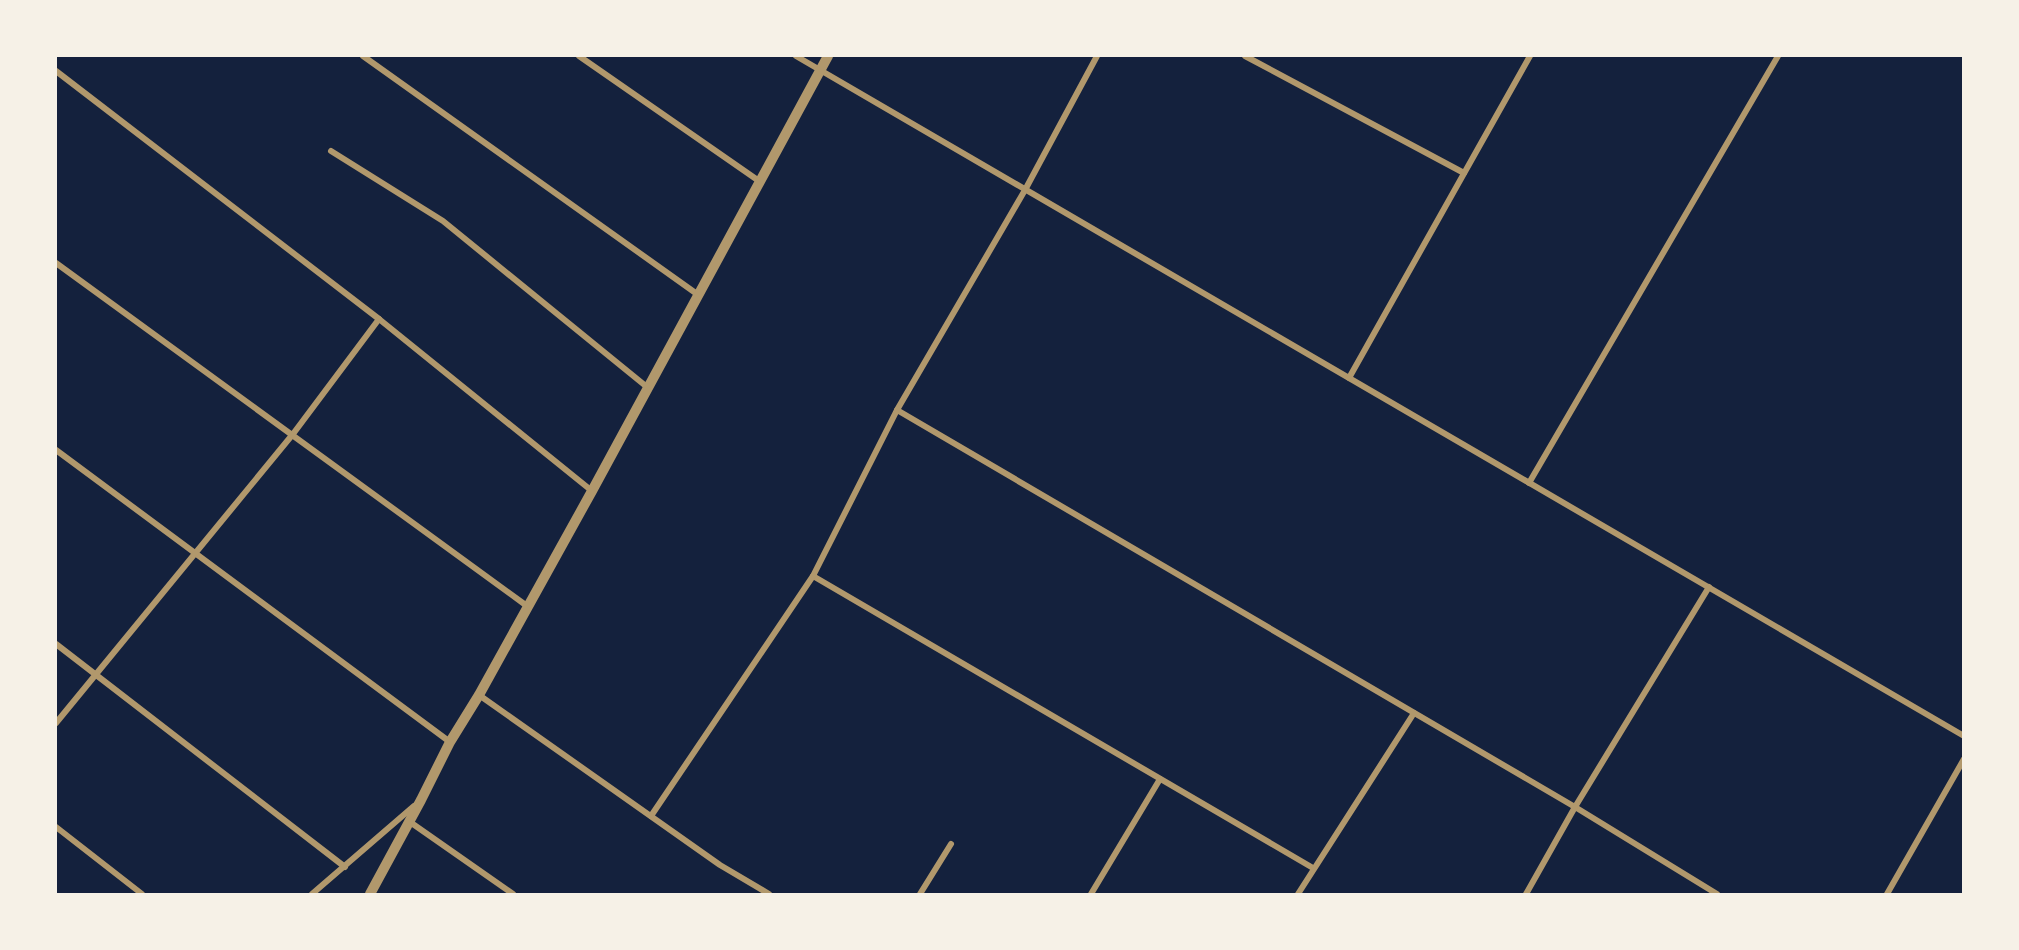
<svg xmlns="http://www.w3.org/2000/svg" width="2019" height="950" font-family="'Nunito Sans',sans-serif">
<style>
.lines{fill:none;stroke-linecap:round;stroke-linejoin:round}
.minor{stroke:#b1986c;stroke-width:6}
.tertiary{stroke:#b1986c;stroke-width:10}
</style>
<rect width="100%" height="100%" fill="#14213d"/>
<g class="lines">
<g class="minor">
<path d="M363,56l334,238"/>
<path d="M579,56l180,125"/>
<path d="M796,56l1168,680"/>
<path d="M1245,56l219,117"/>
<path d="M56,71l323,248 213,172"/>
<path d="M331,151l112,70 204,166"/>
<path d="M56,263l471,343"/>
<path d="M1349,378l181,-322"/>
<path d="M897,410l678,397 142,87"/>
<path d="M56,450l394,292"/>
<path d="M1529,483l249,-427"/>
<path d="M813,576l500,292"/>
<path d="M56,644l289,223"/>
<path d="M479,695l241,170 49,29"/>
<path d="M56,723l237,-289 86,-115"/>
<path d="M651,816l162,-240 84,-166 128,-220 72,-134"/>
<path d="M410,822l103,72"/>
<path d="M56,827l86,67"/>
<path d="M312,894l102,-88"/>
<path d="M920,894l31,-50"/>
<path d="M1091,894l69,-115"/>
<path d="M1298,894l116,-181"/>
<path d="M1526,894l49,-87 134,-220"/>
<path d="M1887,894l77,-135"/>
</g>
<path class="tertiary" d="M370,894l51,-94 29,-58 29,-47 113,-204 236,-435"/>
</g>
<rect width="2019" height="950" fill="none" stroke="#f6f1e7" stroke-width="114"/>
</svg>
